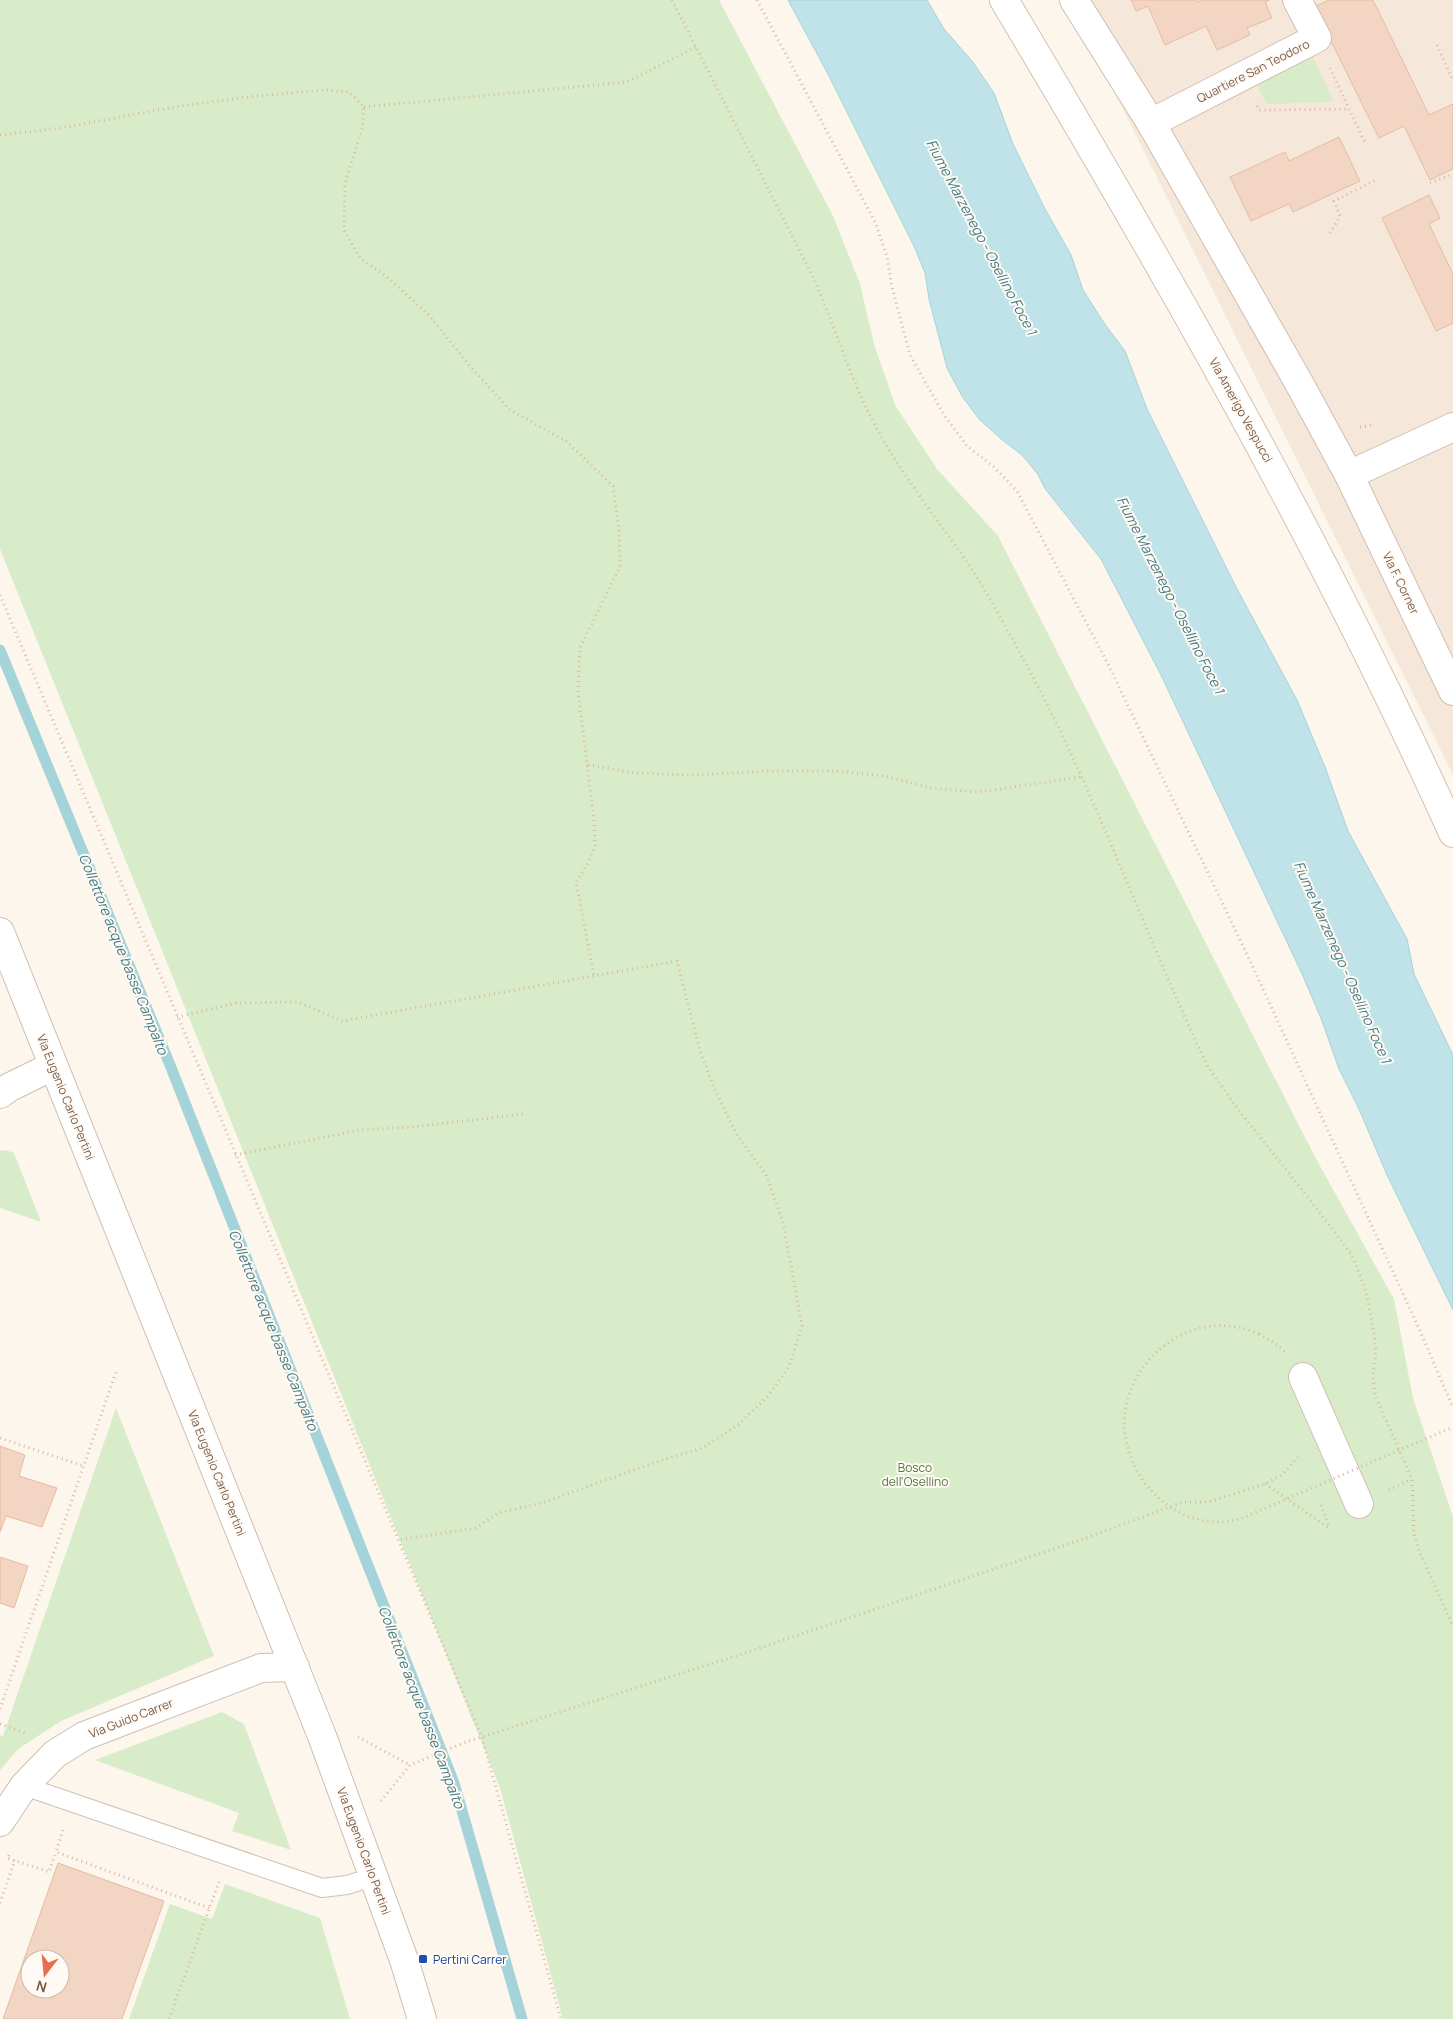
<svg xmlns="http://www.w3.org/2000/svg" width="1453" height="2019" font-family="Manrope,sans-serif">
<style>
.residential{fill:#f5e8da}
.green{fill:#d8ecc9}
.water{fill:#bfe3e8;stroke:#a5d3da}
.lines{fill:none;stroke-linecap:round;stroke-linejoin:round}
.stream{stroke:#a5d3da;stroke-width:11}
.building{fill:#f3d5c3;stroke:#e6bba3;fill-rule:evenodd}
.lane-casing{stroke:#d1beb0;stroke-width:20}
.street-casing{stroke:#d1beb0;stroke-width:30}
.secondary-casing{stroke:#d6c0b0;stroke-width:30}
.path{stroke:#d9b8a5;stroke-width:3;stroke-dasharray:1 4;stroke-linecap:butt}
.lane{stroke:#fff;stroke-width:18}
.street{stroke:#fff;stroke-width:28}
.secondary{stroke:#fff;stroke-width:28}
.path-bridge{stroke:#d9b8a5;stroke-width:3;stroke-dasharray:1 4;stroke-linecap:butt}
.transit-dot{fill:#1a4fb4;stroke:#fffaf3;stroke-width:2}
.labels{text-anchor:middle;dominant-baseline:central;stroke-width:4;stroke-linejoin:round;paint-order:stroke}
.street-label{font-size:12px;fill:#7a5c4d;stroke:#fffaf3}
.park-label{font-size:12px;fill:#537a41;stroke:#fffaf3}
.transit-label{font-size:12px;fill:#164399;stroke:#fffaf3;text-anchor:start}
.water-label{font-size:14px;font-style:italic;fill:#437c86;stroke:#fffaf3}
</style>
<rect width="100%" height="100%" fill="#fdf6ec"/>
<path class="residential" d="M1069,0h384v775z"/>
<g class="green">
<path d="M0,0h719l114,216 27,68 14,60 21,61 42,64 61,67 316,619 80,144 19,99 40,119v502h-890l-63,-231 -500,-1239z"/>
<path d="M1312,55l22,47 -68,2 -10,-22z"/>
<path d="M6,1150l8,3 27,69 -41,-14v-57z"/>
<path d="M116,1408l98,248 -153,65 -43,28 -18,21v-35l3,1z"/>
<path d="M222,1712l22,12 47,126 -59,-19 7,-18 -144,-53z"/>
<path d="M225,1884l95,34 30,101h-221l41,-115 42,15z"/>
</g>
<path class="water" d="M788,0h139l17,29 28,32 22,32 19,51 32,65 26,46 12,35 21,33 21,28 22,58 89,178 61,113 28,67 23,64 59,108 7,35 39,81v255l-66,-135 -28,-66 -20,-40 -17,-48 -19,-45 -142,-301 -60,-116 -55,-69 -9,-17 -15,-18 -21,-16 -22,-20 -17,-23 -15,-28 -18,-69 -4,-26 -11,-27 -85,-170z"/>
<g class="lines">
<path class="stream" d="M0,650l170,415 284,718 68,236"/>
</g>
<g class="building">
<path d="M1131,0h65l1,2 5,-2h67l-4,2 7,16 -25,10 3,7 -33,15 -11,-24 -41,19 -17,-39 -12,5z"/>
<path d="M1329,0h44l56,115 24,-11v65l-23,11 -26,-54 -25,12 -65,-131z"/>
<path d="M1339,137l21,44 -67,31 -4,-8 -38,17 -21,-44 55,-25 4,9z"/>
<path d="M1429,195l11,23 -11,6 24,50v49l-17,8 -54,-113z"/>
<path d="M0,1446l25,9 -6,21 38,12 -15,39 -36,-11 -6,16z"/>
<path d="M0,1557l28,9 -14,42 -14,-5z"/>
<path d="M58,1863l106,38 -42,118h-119zM30,1959h30v30h-30z"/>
</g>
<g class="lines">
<g class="lane-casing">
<path id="lane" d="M24,1786l298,102 25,-3 26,-8"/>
</g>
<g class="street-casing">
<g id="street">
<path d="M1074,0l77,123 148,260 50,92 104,216"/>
<path d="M1151,123l166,-85 -20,-38"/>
<path d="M1349,475l104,-48"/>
<path d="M0,932l322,804 82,224 18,59"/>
<path d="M0,1094l10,-7 43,-21"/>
<path d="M1303,1377l56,127"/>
<path d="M0,1822l24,-36 31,-32 29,-18 177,-68 34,-1"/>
</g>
</g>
<g class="secondary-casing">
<path id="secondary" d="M1004,0c162,271 319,545 449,833"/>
</g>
<g class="path">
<path d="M672,0l142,279c22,50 37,103 64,152 23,41 52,79 79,117 26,36 47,76 68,114 71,130 119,272 183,405l32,45 56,70 55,72 9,21 7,21 5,25 4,29 -3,24 2,21 37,84 2,55 5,17 34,75"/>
<path d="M757,0l119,224 11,33 5,30 18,68 34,60 23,31 26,20 24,25 92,175 143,299 169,368 32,75"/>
<path d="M1437,45l16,36"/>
<path d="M1330,68l36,77"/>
<path d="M1257,106l2,4 89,-1"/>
<path d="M364,107l263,-25 69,-35"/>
<path d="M0,135l61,-7 119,-22 75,-10 71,-6 23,2 15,15 -2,22 -17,54 -1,47 16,28 26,18 43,39 40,50 41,45 56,31 47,45 6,43 1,37 -40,82 -2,42 16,130 1,26 -8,19 -11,17 18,94"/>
<path d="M1430,183l23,-9"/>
<path d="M1330,233l10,-17 -6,-15 44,-22"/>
<path d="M1360,427l14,-2"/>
<path d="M0,595l482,1143 79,281"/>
<path d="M588,765l48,8 58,2 75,-4h67l48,5 47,12 48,4 102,-15"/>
<path d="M177,1017l59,-14 62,-1 44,19 335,-60 23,90 15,39 21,43 30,42 17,47 19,104 -13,41 -22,30 -28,27 -36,24 -44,13 -117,42 -44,10 -22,15 -78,12"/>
<path d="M235,1155l125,-25 52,-3 112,-13"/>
<path d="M1259,1334l20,12 6,6"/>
<path d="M0,1438l84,28"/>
<path d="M1265,1484l64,44"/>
<path d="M1389,1490l23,-11"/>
<path d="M1321,1505l8,22"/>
<path d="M0,1709l116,-337"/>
<path d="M0,1724l28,10"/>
<path d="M358,1737l52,28"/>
<path d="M381,1801l29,-36 56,-23 282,-90 338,-114 97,-36h25l57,-18 17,-9 18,-20"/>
<path d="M63,1830l-7,22 153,56"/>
<path d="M9,1855l-2,3 42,14 7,-20"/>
<path d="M0,1903l15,-43"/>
<path d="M169,2019l50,-137"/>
</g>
<use href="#lane" class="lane"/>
<use href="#street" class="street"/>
<use href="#secondary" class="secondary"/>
<path class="path-bridge" d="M1259,1334c-7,-3 -15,-6 -22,-7 -53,-10 -105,33 -112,85 -7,53 37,109 92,110 7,1 16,-2 23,-3l213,-92"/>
</g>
<rect class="transit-dot" x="418" y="1954" width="10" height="10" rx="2.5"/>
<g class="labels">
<g class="street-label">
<text transform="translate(1253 71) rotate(-27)">Quartiere San Teodoro</text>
<text transform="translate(1241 410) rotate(61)">Via Amerigo Vespucci</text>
<text transform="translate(1401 583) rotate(64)">Via F. Corner</text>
<text transform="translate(66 1097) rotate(68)">Via Eugenio Carlo Pertini</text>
<text transform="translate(217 1473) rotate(68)">Via Eugenio Carlo Pertini</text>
<text transform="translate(131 1718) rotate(-21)">Via Guido Carrer</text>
<text transform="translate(364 1851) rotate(70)">Via Eugenio Carlo Pertini</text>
</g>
<g class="park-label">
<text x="915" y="1467">Bosco<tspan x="915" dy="14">dell'Osellino</tspan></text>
</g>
<g class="transit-label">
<text x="433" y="1959">Pertini Carrer</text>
</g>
<g class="water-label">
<text transform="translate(982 237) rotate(62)">Fiume Marzenego - Osellino Foce 1</text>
<text transform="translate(1171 595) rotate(63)">Fiume Marzenego - Osellino Foce 1</text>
<text transform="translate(124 954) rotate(68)">Collettore acque basse Campalto</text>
<text transform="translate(1343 962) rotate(66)">Fiume Marzenego - Osellino Foce 1</text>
<text transform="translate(274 1330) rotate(68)">Collettore acque basse Campalto</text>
<text transform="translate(422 1707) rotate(69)">Collettore acque basse Campalto</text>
</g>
</g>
<g transform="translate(45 1974) rotate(196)"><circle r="24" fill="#fffaf3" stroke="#cabbb1"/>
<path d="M0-4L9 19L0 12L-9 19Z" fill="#e76f51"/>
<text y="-8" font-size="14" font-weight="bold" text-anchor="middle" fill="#7a5c4d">N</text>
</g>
</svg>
